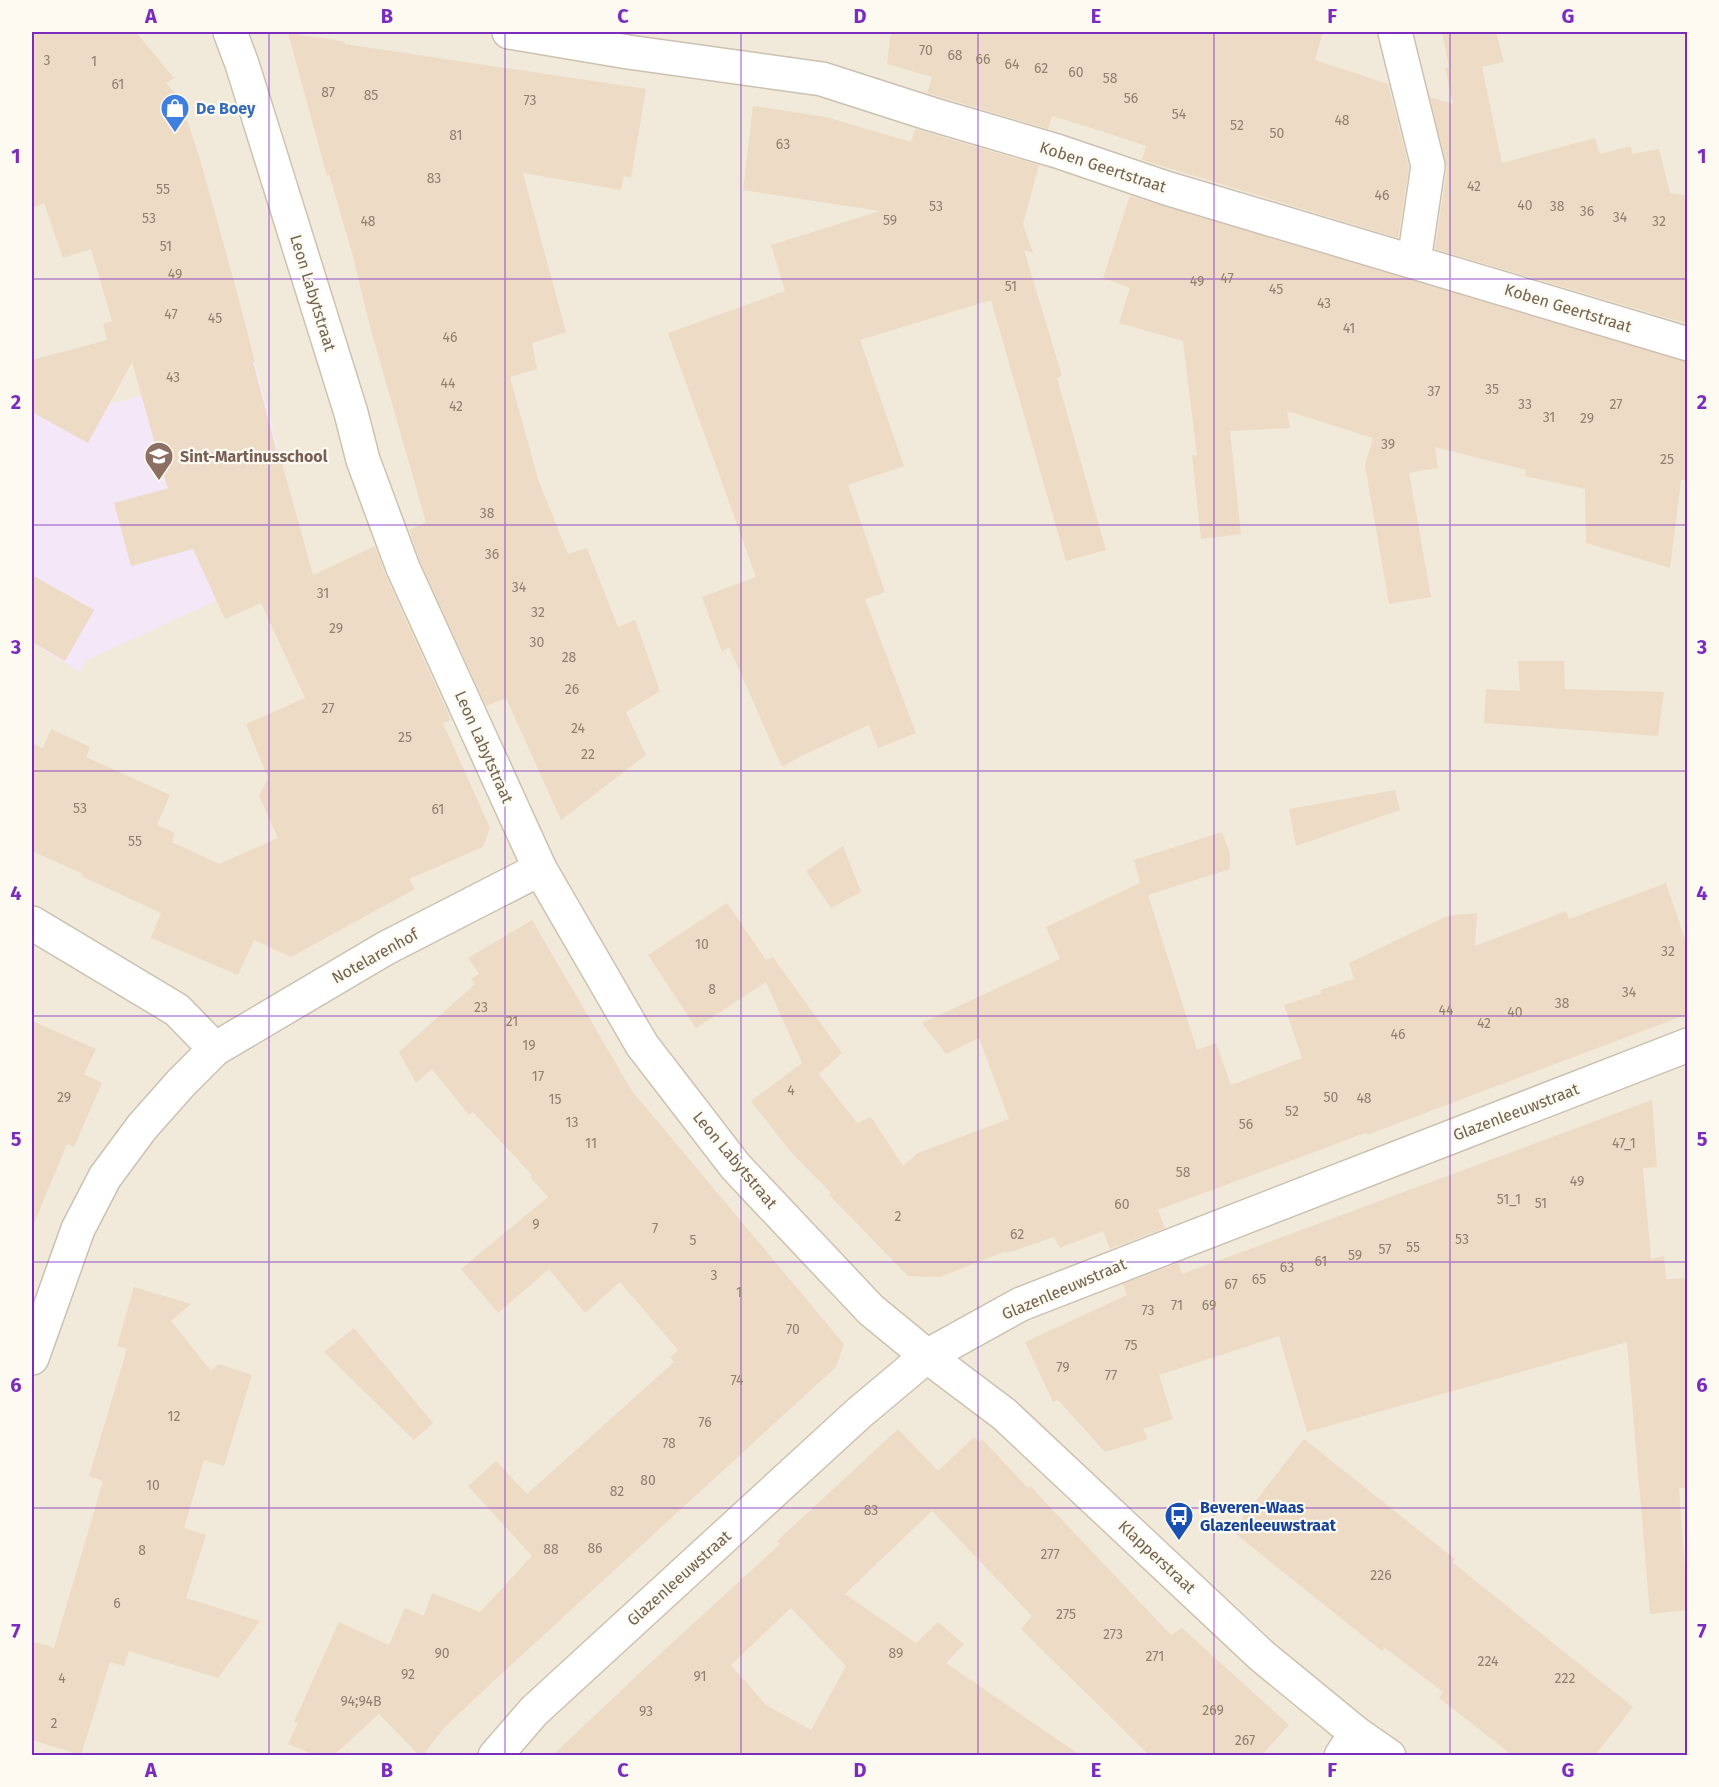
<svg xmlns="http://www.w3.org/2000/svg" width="1719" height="1787" font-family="'Fira Sans',sans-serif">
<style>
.residential{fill:#f1eada}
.education{fill:#f4e7f7}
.building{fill:#eddbc5;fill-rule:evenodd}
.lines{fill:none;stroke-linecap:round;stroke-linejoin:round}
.street-casing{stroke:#ccc1b1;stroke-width:36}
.secondary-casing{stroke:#cec2af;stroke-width:36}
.street{stroke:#fff;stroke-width:33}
.secondary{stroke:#fff;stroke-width:33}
.grid{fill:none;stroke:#7b2cbf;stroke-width:1.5;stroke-opacity:0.55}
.labels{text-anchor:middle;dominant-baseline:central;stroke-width:4.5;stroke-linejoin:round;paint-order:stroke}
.number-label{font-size:14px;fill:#92806d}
.shop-label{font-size:16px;font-weight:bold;fill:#366cbe;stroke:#fdfaf1;text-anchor:start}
.street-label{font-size:16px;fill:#736250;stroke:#fdfaf1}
.education-label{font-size:16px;font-weight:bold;fill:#785e54;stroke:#fdfaf1;text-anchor:start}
.transit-label{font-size:16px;font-weight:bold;fill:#164399;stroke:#fdfaf1;text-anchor:start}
.neatline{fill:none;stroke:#7b2cbf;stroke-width:2}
.grid-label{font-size:20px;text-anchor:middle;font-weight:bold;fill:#7b2cbf}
</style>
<rect width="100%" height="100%" fill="#fbf7eb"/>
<rect class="residential" x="32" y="32" width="1655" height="1723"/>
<path class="education" d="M32,357l84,46 139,-41 52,197 -220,101 -7,12 -48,-29z"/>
<g class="building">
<path d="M32,32h104l38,46 -8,5 14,16 19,57 38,136 18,70h-2l25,95 2,-1 33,119 62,-29 11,30 65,144 -8,3 47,105 -7,19 -74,32 6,10 -124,68 -37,-17 -16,35 -87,-37 10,-25 -80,-37 2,-2 -51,-23v-108l11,5 8,-19 39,18 -4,10 84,38 -13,30 18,8 -3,9 47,22 59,-26 -19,-42 9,-18 -22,-54 59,-26 -44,-95 -36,16 -32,-70 -62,17 -17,-63 55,-15 -2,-2 -35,-124 -44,81 -56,-31v-52l75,-20 -4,-16 9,-3 -21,-72 -28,9 -19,-55 -12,5z"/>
<path d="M891,32h432l-8,28 73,24 21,83 -11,71 -256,-78 4,-14 -48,-16 -46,-14 -4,13 -121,-36 5,-16 -45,-13z"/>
<path d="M1442,32h54l8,30 -22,5 20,96 93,-25 5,16 31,-8 1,8 27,-5 11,44 15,2 -1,4 4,1v124l-253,-75 12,-81 -17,-71 23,7 -8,-36 4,-1z"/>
<path d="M288,33l46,7 11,2v2l301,45 -15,89 -7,-2 -3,14 -98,-17 43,159 -34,11 5,26 -27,8 28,102 30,75 19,-6 31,79 17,-7 25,71 -34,21 20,43 -85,65 -55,-122 -20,8 -66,-145 -11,-31 17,-8 -55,-192 -19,-77 -23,-79 -2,2z"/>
<path d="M753,106l73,11 85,25 4,-13 124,36 -16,59 10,29 -9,-3 38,126 -5,2 49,172 -40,11 -75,-261 -131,40 44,126 -56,19 37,107 -20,7 51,134 -38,15 -9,-23 -68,31 -19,11 -53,-120 -7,5 -20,-55 54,-20 -88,-244 117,-42 -14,-46 109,-34 -137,-21z"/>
<path d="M1130,196l558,166v118h-7l-11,88 -84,-25 -1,-54 -60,-13 1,-6 -91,-23 3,21 -29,5 22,124 -42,7 -24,-139 8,-27 -86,-27 3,17 -60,3 11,103 -40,5 -9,-84 5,1 -14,-115 -64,-18 11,-35 -27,-10z"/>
<path d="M32,575l62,35 -29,51 -33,-19z"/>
<path d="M1518,661h46l1,28 99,3 -6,44 -174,-13 2,-34 34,2z"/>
<path d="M1395,790l5,20 -104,36 -7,-37z"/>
<path d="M1222,832l8,22v15l-82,26 49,155 19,-7 15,42 71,-27 -18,-53 38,-12 -2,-3 34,-11 -5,-16 98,-47 30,-3 -2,33 91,-35 3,8 97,-36 22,65v66l-321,121v-2l-8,2 -42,16 -159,59 7,18 -55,21 -7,-18 -43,17 -6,-11 -47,16 -1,-2 -66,26 -32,-1 -79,-81 2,-2 -41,-42 -39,-50 51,-38 -36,-81 -70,46 -48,-73 79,-52 39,57 7,-3 69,96 -23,21 38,49 14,-6 32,49 15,-13 91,-34 -30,-81 -33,16 -24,-31 138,-64 -14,-32 94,-44 -6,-23z"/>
<path d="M843,846l18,46 -30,16 -25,-37z"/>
<path d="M532,920l100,171 212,253 -8,23 -337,309 -54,51 -22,28h-4l-40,-41 -45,41h-19l-27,-11 10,-21 -4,-1 45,-100 50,23 16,-37 19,8 8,-23 48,19 52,-56 -64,-70 28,-25 31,33 147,-132 -4,-5 8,-7 -58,-68 -35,31 -36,-44 -51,44 -37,-44 87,-72 -18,-20 2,-2 -59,-63 -4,3 -37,-46 -16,14 -17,-31 76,-68 -4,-5 8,-5 -11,-16z"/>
<path d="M32,1021l64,28 -12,25 18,9 -28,64 -7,-3 -35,84z"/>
<path d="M1652,1100l5,67 -14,1 8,91 13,-3 2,23 22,-1v210h-9l9,122 -38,4 -23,-272 -320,90 -28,-96 -120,39 14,44 -30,10 5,10 -43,13 -47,-52 -5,2 -28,-60 102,-47 -4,-11 55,-21 4,11z"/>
<path d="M134,1287l57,17 -20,17 40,50 8,-7 33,11 -28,91 -20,-6 -20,68 22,7 -20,63 74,23 -42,57 -89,-27 -5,15 -14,-4 -29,93 -49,-15v-99l22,7 49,-167 -14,-5 38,-127 -10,-3z"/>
<path d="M354,1328l79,95 -19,17 -90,-88z"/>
<path d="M898,1429l40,42 36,-34 5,5 3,-3 46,49 2,-2 141,149 11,-7 107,97 -27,30h-113l-128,-126 11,-13 -100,-105 -87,83 71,49 22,-21 26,22 -18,19 134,92h-527l96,-91 131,-120 -3,-3zM791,1608l55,58 -35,64 -45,-25 -35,-40z"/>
<path d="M1304,1439l151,120 -3,3 181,145 -38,48h-83l-73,-57 4,-6 -58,-44 -3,3 -150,-120z"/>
</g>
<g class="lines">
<g class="street-casing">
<g id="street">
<path d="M509,32l119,20 194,27 109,35 126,37 109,37 522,156"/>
<path d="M1395,32l33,134 -14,95"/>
<path d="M32,923l145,87 38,39"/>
<path d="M927,1356l94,-52 667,-259"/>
<path d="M32,1358l46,-129 27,-52 37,-50 39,-44 34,-34 171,-101 154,-79"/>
<path d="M1341,1756l15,-23"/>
</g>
</g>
<g class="secondary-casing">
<g id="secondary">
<path d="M230,32l12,32 109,349 12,47 40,108 137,301 102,176 94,122 135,143 56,46 77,58 258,242 94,77 33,23"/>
<path d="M495,1756l39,-45 325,-298 68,-57"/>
</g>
</g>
<use href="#street" class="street"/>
<use href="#secondary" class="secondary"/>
</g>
<path class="grid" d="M269,32v1724M505,32v1724M741,32v1724M978,32v1724M1214,32v1724M1450,32v1724M32,279h1656M32,525h1656M32,771h1656M32,1016h1656M32,1262h1656M32,1508h1656"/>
<defs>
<g id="shop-pin" transform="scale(1.5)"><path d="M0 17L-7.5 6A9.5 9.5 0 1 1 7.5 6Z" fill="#3f7fe0" stroke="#fdfaf1"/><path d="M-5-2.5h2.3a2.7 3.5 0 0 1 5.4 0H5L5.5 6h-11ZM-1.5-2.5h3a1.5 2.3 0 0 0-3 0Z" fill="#fff"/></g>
<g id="school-pin" transform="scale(1.5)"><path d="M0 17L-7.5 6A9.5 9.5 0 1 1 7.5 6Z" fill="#8d6e63" stroke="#fdfaf1"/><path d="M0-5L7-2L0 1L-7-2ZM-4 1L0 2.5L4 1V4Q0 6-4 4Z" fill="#fff"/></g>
<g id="bus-pin" transform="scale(1.5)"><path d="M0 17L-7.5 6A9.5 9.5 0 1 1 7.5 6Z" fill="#1a4fb4" stroke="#fdfaf1"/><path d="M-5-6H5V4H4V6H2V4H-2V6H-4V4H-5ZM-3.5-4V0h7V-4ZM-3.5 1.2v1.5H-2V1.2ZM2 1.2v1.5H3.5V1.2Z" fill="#fff"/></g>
</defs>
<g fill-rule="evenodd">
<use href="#shop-pin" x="175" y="108"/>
<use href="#school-pin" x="159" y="456"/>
<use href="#bus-pin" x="1179" y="1516"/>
</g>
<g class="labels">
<g class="number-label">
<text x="926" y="50">70</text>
<text x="955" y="55">68</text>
<text x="983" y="59">66</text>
<text x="47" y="60">3</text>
<text x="94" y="61">1</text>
<text x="1012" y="64">64</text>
<text x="1041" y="68">62</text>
<text x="1076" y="72">60</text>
<text x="1110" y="78">58</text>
<text x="118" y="84">61</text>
<text x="328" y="92">87</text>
<text x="371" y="95">85</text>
<text x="1131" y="98">56</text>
<text x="530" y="100">73</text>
<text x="1179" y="114">54</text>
<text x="1342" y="120">48</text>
<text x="1237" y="125">52</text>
<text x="1277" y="133">50</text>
<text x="456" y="135">81</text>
<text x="783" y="144">63</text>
<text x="434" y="178">83</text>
<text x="1474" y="186">42</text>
<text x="163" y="189">55</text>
<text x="1382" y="195">46</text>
<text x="1525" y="205">40</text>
<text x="936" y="206">53</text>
<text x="1557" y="206">38</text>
<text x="1587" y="211">36</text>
<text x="1620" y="217">34</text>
<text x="149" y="218">53</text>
<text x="890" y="220">59</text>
<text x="368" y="221">48</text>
<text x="1659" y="221">32</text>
<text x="166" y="246">51</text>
<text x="175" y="274">49</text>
<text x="1227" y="278">47</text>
<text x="1197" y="281">49</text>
<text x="1011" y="286">51</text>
<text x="1276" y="289">45</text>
<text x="1324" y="303">43</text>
<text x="171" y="314">47</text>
<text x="215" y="318">45</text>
<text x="1349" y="328">41</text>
<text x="450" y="337">46</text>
<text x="173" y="377">43</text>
<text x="448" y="383">44</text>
<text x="1492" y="389">35</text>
<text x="1434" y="391">37</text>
<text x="1525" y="404">33</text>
<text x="1616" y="404">27</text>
<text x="456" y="406">42</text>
<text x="1549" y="417">31</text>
<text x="1587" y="418">29</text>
<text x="1388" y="444">39</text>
<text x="1667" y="459">25</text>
<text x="487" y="513">38</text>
<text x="492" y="554">36</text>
<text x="519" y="587">34</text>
<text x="323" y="593">31</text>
<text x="538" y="612">32</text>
<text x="336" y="628">29</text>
<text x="537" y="642">30</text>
<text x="569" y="657">28</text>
<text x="572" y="689">26</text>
<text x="328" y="708">27</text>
<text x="578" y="728">24</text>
<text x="405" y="737">25</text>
<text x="588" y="754">22</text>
<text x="80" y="808">53</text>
<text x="438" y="809">61</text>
<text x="135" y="841">55</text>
<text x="702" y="944">10</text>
<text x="1668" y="951">32</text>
<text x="712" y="989">8</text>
<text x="1629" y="992">34</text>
<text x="1562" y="1003">38</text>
<text x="481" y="1007">23</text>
<text x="1446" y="1010">44</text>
<text x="1515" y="1012">40</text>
<text x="512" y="1021">21</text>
<text x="1484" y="1023">42</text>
<text x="1398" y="1034">46</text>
<text x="529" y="1045">19</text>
<text x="538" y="1076">17</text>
<text x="791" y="1090">4</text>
<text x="64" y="1097">29</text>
<text x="1331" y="1097">50</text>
<text x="1364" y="1098">48</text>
<text x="555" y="1099">15</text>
<text x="1292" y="1111">52</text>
<text x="572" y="1122">13</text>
<text x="1246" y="1124">56</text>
<text x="591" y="1143">11</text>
<text x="1624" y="1143">47_1</text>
<text x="1183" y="1172">58</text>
<text x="1577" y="1181">49</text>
<text x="1509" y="1199">51_1</text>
<text x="1541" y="1203">51</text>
<text x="1122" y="1204">60</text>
<text x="898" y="1216">2</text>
<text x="536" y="1224">9</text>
<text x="655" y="1228">7</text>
<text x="1017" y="1234">62</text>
<text x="1462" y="1239">53</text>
<text x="693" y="1240">5</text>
<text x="1413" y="1247">55</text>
<text x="1385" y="1249">57</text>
<text x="1355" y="1255">59</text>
<text x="1321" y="1261">61</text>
<text x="1287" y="1267">63</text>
<text x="714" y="1275">3</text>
<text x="1259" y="1279">65</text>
<text x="1231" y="1284">67</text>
<text x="739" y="1292">1</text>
<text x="1177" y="1305">71</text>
<text x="1209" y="1305">69</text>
<text x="1148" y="1310">73</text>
<text x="793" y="1329">70</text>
<text x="1131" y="1345">75</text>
<text x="1063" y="1367">79</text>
<text x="1111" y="1375">77</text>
<text x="737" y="1380">74</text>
<text x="174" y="1416">12</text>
<text x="705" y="1422">76</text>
<text x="669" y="1443">78</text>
<text x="648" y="1480">80</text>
<text x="153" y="1485">10</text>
<text x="617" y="1491">82</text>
<text x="871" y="1510">83</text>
<text x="595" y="1548">86</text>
<text x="551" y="1549">88</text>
<text x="142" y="1550">8</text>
<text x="1050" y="1554">277</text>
<text x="1381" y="1575">226</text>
<text x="117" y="1603">6</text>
<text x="1066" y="1614">275</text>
<text x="1113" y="1634">273</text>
<text x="442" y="1653">90</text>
<text x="896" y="1653">89</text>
<text x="1155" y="1656">271</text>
<text x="1488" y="1661">224</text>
<text x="408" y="1674">92</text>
<text x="700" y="1676">91</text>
<text x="62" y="1678">4</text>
<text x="1565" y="1678">222</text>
<text x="361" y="1701">94;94B</text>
<text x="1213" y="1710">269</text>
<text x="646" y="1711">93</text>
<text x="54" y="1723">2</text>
<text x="1245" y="1740">267</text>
</g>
<g class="shop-label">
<text x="196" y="108">De Boey</text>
</g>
<g class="street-label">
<text transform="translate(1103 167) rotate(18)">Koben Geertstraat</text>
<text transform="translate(313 293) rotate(73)">Leon Labytstraat</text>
<text transform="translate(1568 308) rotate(17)">Koben Geertstraat</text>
<text transform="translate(484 747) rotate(66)">Leon Labytstraat</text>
<text transform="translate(375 956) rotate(-29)">Notelarenhof</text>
<text transform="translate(1516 1112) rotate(-21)">Glazenleeuwstraat</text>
<text transform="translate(735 1160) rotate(50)">Leon Labytstraat</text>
<text transform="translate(1064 1289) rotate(-23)">Glazenleeuwstraat</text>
<text transform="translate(1157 1557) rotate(43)">Klapperstraat</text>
<text transform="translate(679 1578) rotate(-42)">Glazenleeuwstraat</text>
</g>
<g class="education-label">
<text x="180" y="456">Sint-Martinusschool</text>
</g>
<g class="transit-label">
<text x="1200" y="1507">Beveren-Waas<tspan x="1200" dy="18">Glazenleeuwstraat</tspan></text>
</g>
</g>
<rect width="1719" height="1787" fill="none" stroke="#fdfaf1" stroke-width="66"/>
<rect x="33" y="33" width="1653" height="1721" class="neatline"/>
<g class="grid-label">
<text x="151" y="23">A</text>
<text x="387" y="23">B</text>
<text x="623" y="23">C</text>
<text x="860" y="23">D</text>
<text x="1096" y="23">E</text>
<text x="1332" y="23">F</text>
<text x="1568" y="23">G</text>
<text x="16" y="163">1</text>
<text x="1702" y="163">1</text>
<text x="16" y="409">2</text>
<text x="1702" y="409">2</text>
<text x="16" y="654">3</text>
<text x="1702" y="654">3</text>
<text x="16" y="900">4</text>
<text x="1702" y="900">4</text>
<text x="16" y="1146">5</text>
<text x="1702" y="1146">5</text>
<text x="16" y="1392">6</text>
<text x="1702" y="1392">6</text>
<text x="16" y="1638">7</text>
<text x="1702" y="1638">7</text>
<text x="151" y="1777">A</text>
<text x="387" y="1777">B</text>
<text x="623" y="1777">C</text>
<text x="860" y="1777">D</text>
<text x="1096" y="1777">E</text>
<text x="1332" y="1777">F</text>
<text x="1568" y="1777">G</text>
</g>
</svg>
